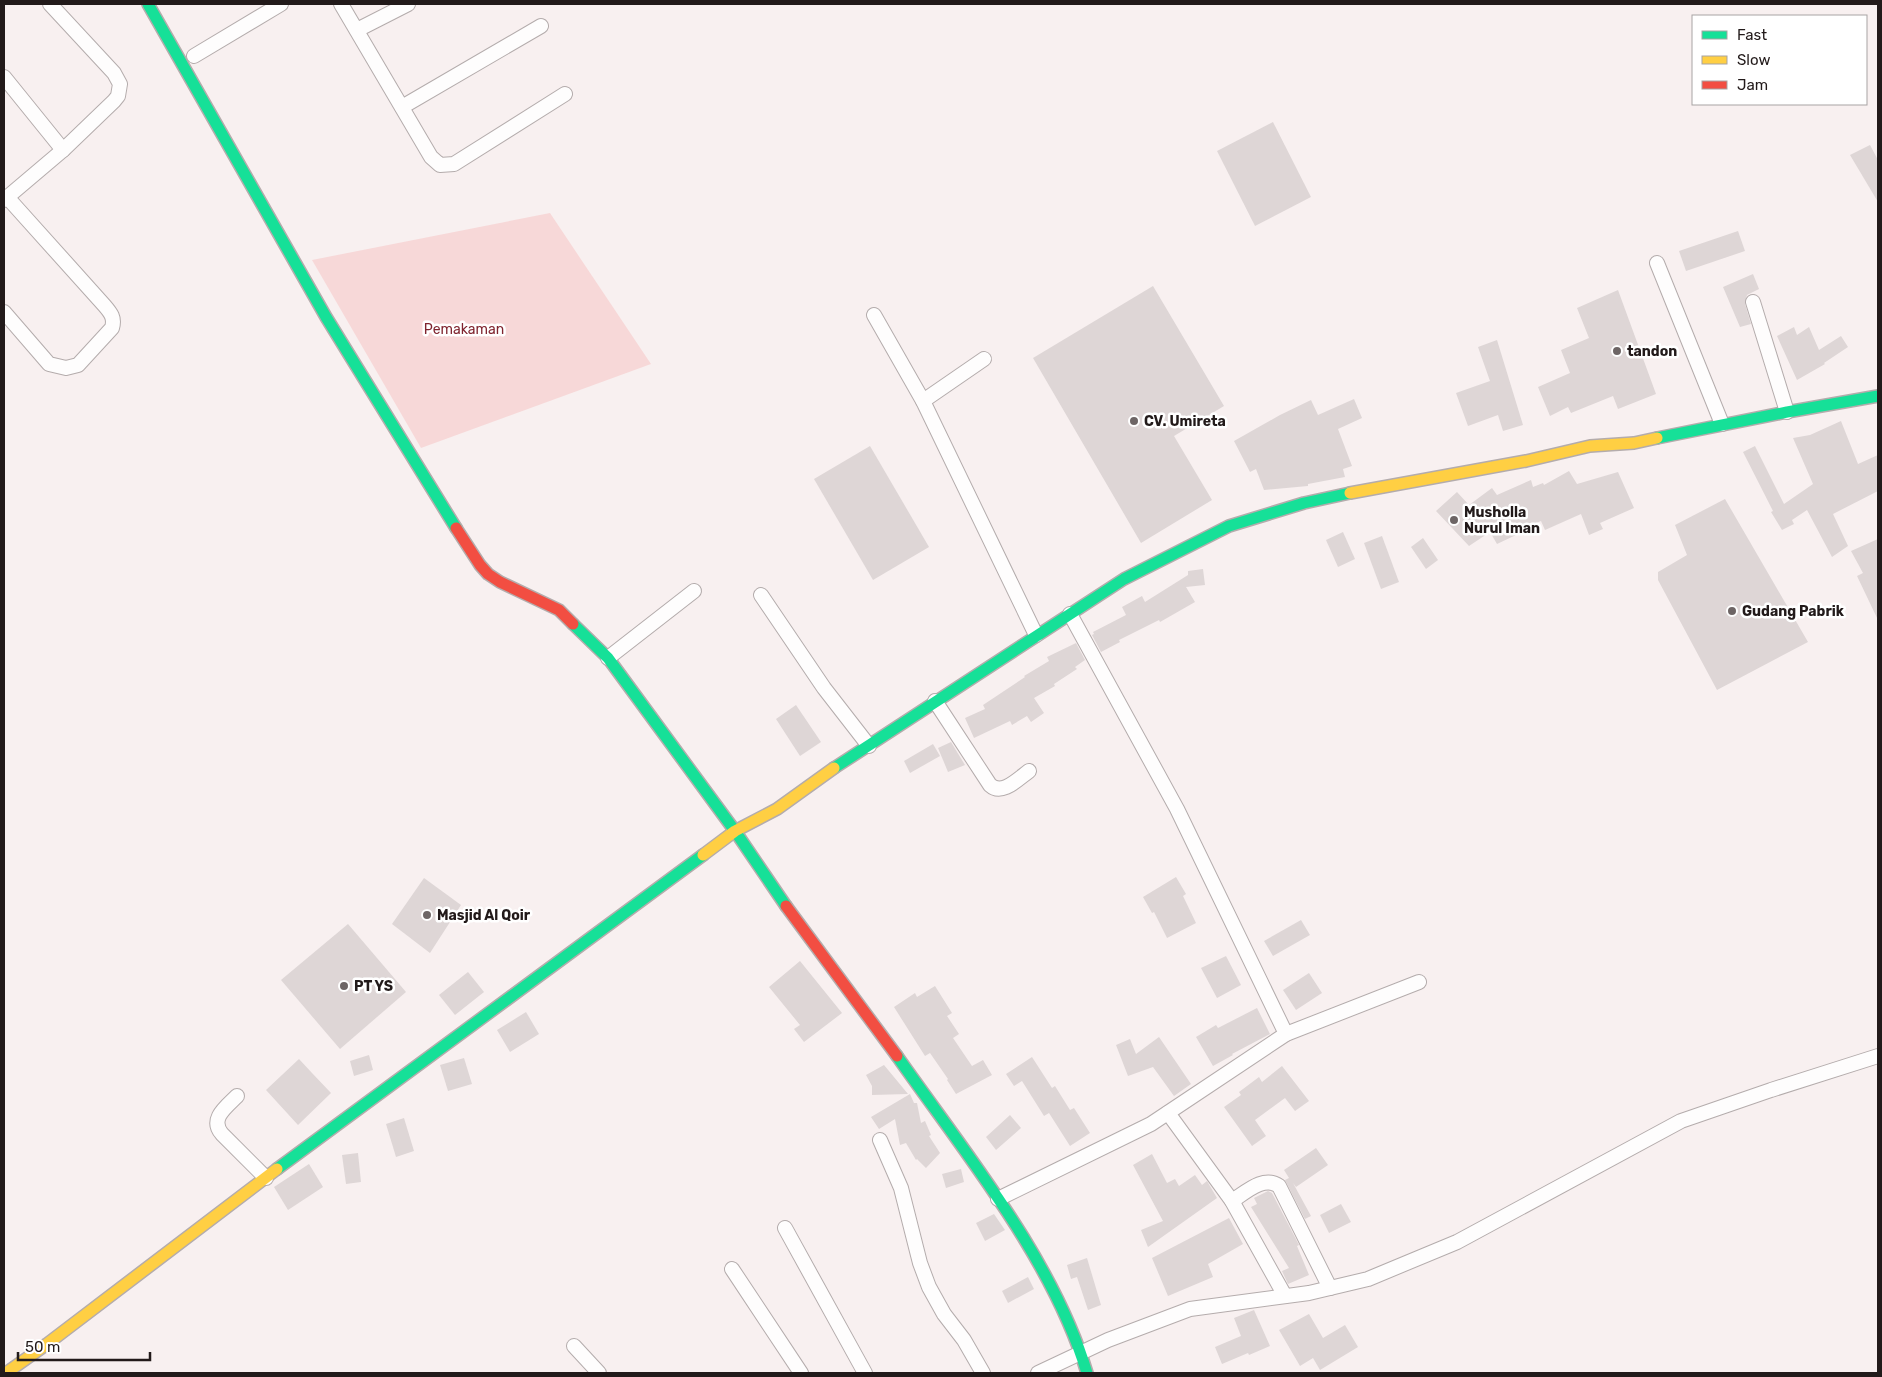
<svg xmlns="http://www.w3.org/2000/svg" width="1882" height="1377" font-family="Rubik,sans-serif">
<style>
.green{fill:#f7d8d8}
.building{fill:#ded6d6}
.lines{fill:none;stroke-linecap:round;stroke-linejoin:round}
.street-casing{stroke:#b4acac;stroke-width:16}
.fast-casing{stroke:#b4acac;stroke-width:14}
.slow-casing{stroke:#b4acac;stroke-width:14}
.jam-casing{stroke:#b4acac;stroke-width:14}
.street{stroke:#fefdfd;stroke-width:14}
.fast{stroke:#16e098;stroke-width:11}
.slow{stroke:#ffcf43;stroke-width:11}
.jam{stroke:#f24e42;stroke-width:11}
.poi-dot{fill:#6d6565;stroke:#fff;stroke-width:2}
.labels{text-anchor:middle;dominant-baseline:central;stroke-width:5;stroke-linejoin:round;paint-order:stroke}
.park-label{font-size:14px;fill:#7f242f;stroke:#fff}
.poi-label{font-size:14px;font-weight:bold;fill:#221a1a;stroke:#fff;text-anchor:start}
</style>
<rect width="100%" height="100%" fill="#f8f0f0"/>
<path class="green" d="M550,213l101,151 -230,84 -109,-188z"/>
<g class="building">
<path d="M1273,122l38,75 -56,29 -38,-75z"/>
<path d="M1870,145l8,15v42l-28,-47z"/>
<path d="M1738,231l7,20 -59,20 -7,-20z"/>
<path d="M1753,274l6,15 -12,6 -2,9 6,20 -11,3 -17,-40z"/>
<path d="M1153,286l71,120 -50,30 38,64 -71,43 -108,-185z"/>
<path d="M1618,290l38,104 -38,15 -5,-13 -42,17 -3,-6 -18,9 -12,-29 32,-14 -9,-23 28,-12 -12,-30z"/>
<path d="M1794,327l3,8 12,-8 10,23 22,-14 7,11 -24,16 1,1 -28,16 -20,-44z"/>
<path d="M1497,340l26,85 -20,6 -5,-16 -30,11 -12,-33 34,-12 -12,-34z"/>
<path d="M1354,399l8,19 -24,11 14,37 -9,3 2,8 -37,7v2l-44,4 -8,-21 -6,3 -16,-31 46,-26 31,-15 7,15z"/>
<path d="M1841,421l17,43 20,-9v36l-45,23 15,32 -16,11 -25,-47 -15,10 2,4 -12,6 -11,-18 2,-1 -30,-59 12,-6 29,58 29,-20 -20,-46 17,-3z"/>
<path d="M870,446l59,101 -56,33 -59,-101z"/>
<path d="M1569,471l8,13 41,-12 16,36 -34,15 3,6 -14,6 -8,-21 -36,16 -4,-9 -26,11 1,3 -19,9 -7,-12 -21,14 -33,-35 21,-19 12,13 23,-17 5,7 34,-15 2,7 10,-4 1,2z"/>
<path d="M1725,499l83,143 -91,48 -59,-110v-8l29,-17 -12,-30z"/>
<path d="M1343,532l12,27 -17,8 -12,-27z"/>
<path d="M1382,536l17,46 -18,7 -17,-46z"/>
<path d="M1423,538l15,22 -12,9 -15,-22z"/>
<path d="M1878,539v81l-21,-44 6,-3 -12,-22z"/>
<path d="M1203,569l2,16 -19,2 9,15 -35,20 -1,-2 -40,20 1,2 -19,10 -9,-17 2,-1 -1,-2 33,-17 -4,-8 20,-11 3,6 43,-27v-4z"/>
<path d="M1076,643l9,17 -10,7 2,2 -23,15 1,2 -21,12 10,15 -13,9 -4,-6 -15,9 -2,-4 -36,17 -9,-20 20,-9 -2,-4 42,-28 -1,-1 25,-15 -2,-4z"/>
<path d="M796,705l25,37 -21,14 -24,-37z"/>
<path d="M951,742l14,23 -17,7 -10,-24z"/>
<path d="M933,744l7,12 -30,17 -6,-12z"/>
<path d="M1176,877l10,17 -3,2 13,27 -29,15 -13,-26 -2,1 -9,-16z"/>
<path d="M424,878l37,27 -31,48 -38,-29z"/>
<path d="M1301,920l9,15 -37,21 -9,-15z"/>
<path d="M348,924l58,68 -66,57 -59,-69z"/>
<path d="M1226,956l15,29 -24,13 -16,-30z"/>
<path d="M800,961l42,52 -38,29 -10,-13 6,-4 -31,-38z"/>
<path d="M468,972l16,20 -29,23 -16,-20z"/>
<path d="M1309,973l13,20 -26,17 -13,-20z"/>
<path d="M935,986l17,27 -5,3 12,18 -6,4 19,28 11,-6 9,15 -36,19 -9,-14 1,-1 -18,-26 -5,3 -31,-49 21,-14 2,4z"/>
<path d="M1257,1008l13,26 -38,20 1,1 -20,11 -17,-29 20,-12 2,3z"/>
<path d="M526,1012l13,22 -29,18 -13,-22z"/>
<path d="M1159,1037l32,47 -17,12 -21,-29 -25,9 -12,-31 14,-6 6,15z"/>
<path d="M369,1055l4,15 -19,6 -4,-15z"/>
<path d="M1032,1057l20,31 3,-2 15,24 4,-2 16,25 -20,13 -21,-33 -5,3 -22,-35 -8,5 -8,-12z"/>
<path d="M464,1058l8,26 -24,7 -8,-26z"/>
<path d="M299,1059l13,14 -2,1 2,-1 19,20 -33,32 -32,-35z"/>
<path d="M884,1065l24,29 -36,1v-9l-6,-11z"/>
<path d="M1282,1066l27,35 -14,10 -10,-13 -30,22 11,16 -14,10 -28,-39 17,-12 -2,-3 20,-15 3,5z"/>
<path d="M910,1094l4,9h3l4,20 4,-2 6,14 -2,1 11,17 -14,15 -9,-9 -1,1 -10,-17 -6,2 -5,-26 -16,10 -8,-12z"/>
<path d="M1010,1115l11,13 -25,22 -10,-13z"/>
<path d="M404,1118l10,33 -18,6 -10,-33z"/>
<path d="M1316,1148l12,17 -32,22 -3,-4 18,33 -6,3 -20,-39 4,-2 -5,-8z"/>
<path d="M358,1153l3,29 -15,2 -4,-29z"/>
<path d="M1152,1154l15,29 8,-4 4,7 16,-11 7,10 5,-4 10,17 -69,49 -7,-17 22,-9 -30,-56z"/>
<path d="M309,1164l14,23 -35,23 -14,-23z"/>
<path d="M961,1169l3,13 -18,6 -4,-14z"/>
<path d="M1268,1191l4,2 27,52 -2,1 12,29 -21,9 -6,-13 7,-3 -38,-61 6,-3 -3,-6z"/>
<path d="M1341,1204l10,18 -22,11 -9,-18z"/>
<path d="M994,1214l11,16 -20,11 -9,-18z"/>
<path d="M1229,1218l14,26 -35,20 5,13 -45,19 -16,-38z"/>
<path d="M1087,1258l14,47 -13,5 -11,-33 -6,2 -4,-14z"/>
<path d="M1028,1277l6,12 -26,14 -6,-12z"/>
<path d="M1254,1310l16,36 -21,9 -1,-2 -26,11 -7,-17 26,-11 -7,-18z"/>
<path d="M1309,1314l14,24 22,-13 13,22 -38,23 -7,-12 -13,8 -21,-36z"/>
</g>
<g class="lines">
<g class="street-casing">
<g id="street">
<path d="M341,4l90,153 9,8 14,-1 111,-70"/>
<path d="M357,30l51,-26"/>
<path d="M194,56l87,-52"/>
<path d="M4,77l59,73"/>
<path d="M402,107l139,-81"/>
<path d="M4,200l59,-50 51,-49 4,-5 2,-12 -6,-11 -64,-69"/>
<path d="M1657,263l65,161"/>
<path d="M1753,302l34,110"/>
<path d="M4,312l45,52 17,4 12,-3 34,-37c3,-10 -1,-15 -8,-23l-97,-108"/>
<path d="M874,315l49,86 113,234"/>
<path d="M923,401l61,-42"/>
<path d="M761,595l63,93 45,58"/>
<path d="M1070,614l107,195 109,225"/>
<path d="M608,658l86,-67"/>
<path d="M935,701l55,84c12,11 28,-6 39,-14"/>
<path d="M237,1096c-11,11 -28,23 -15,38l44,44"/>
<path d="M1168,1113l64,88 53,95"/>
<path d="M880,1140l21,48 19,75 9,24 15,27 20,26 19,33"/>
<path d="M998,1199l153,-75 135,-90 133,-52"/>
<path d="M1232,1201c14,-9 32,-26 47,-15l51,102"/>
<path d="M785,1228l80,145"/>
<path d="M732,1269l69,104"/>
<path d="M574,1346l25,27"/>
<path d="M1038,1373l70,-33 82,-31 119,-16 59,-14 89,-37 224,-121 90,-31 107,-34"/>
</g>
</g>
<g class="fast-casing">
<g id="fast">
<path d="M148,4l178,313 130,211"/>
<path d="M1657,438l130,-26 91,-16"/>
<path d="M573,624l35,34 127,173 51,75"/>
<path d="M834,768l290,-189 105,-53 75,-23 46,-10"/>
<path d="M897,1056c68,97 156,203 190,317"/>
<path d="M277,1169l426,-314"/>
</g>
</g>
<g class="slow-casing">
<g id="slow">
<path d="M1350,493l176,-32 64,-15 44,-3 23,-5"/>
<path d="M703,855l32,-24 42,-22 57,-41"/>
<path d="M6,1373l41,-29 230,-175"/>
</g>
</g>
<g class="jam-casing">
<g id="jam">
<path d="M456,528l24,37 8,9 12,8 59,28 14,14"/>
<path d="M786,906l111,150"/>
</g>
</g>
<use href="#street" class="street"/>
<use href="#fast" class="fast"/>
<use href="#slow" class="slow"/>
<use href="#jam" class="jam"/>
</g>
<g class="poi-dot">
<circle cx="1617" cy="351" r="5"/>
<circle cx="1134" cy="421" r="5"/>
<circle cx="1454" cy="520" r="5"/>
<circle cx="1732" cy="611" r="5"/>
<circle cx="427" cy="915" r="5"/>
<circle cx="344" cy="986" r="5"/>
</g>
<g class="labels">
<g class="park-label">
<text x="464" y="329">Pemakaman</text>
</g>
<g class="poi-label">
<text x="1627" y="351">tandon</text>
<text x="1144" y="421">CV. Umireta</text>
<text x="1464" y="512">Musholla<tspan x="1464" dy="16">Nurul Iman</tspan></text>
<text x="1742" y="611">Gudang Pabrik</text>
<text x="437" y="915">Masjid Al Qoir</text>
<text x="354" y="986">PT YS</text>
</g>
</g>
<rect width="1882" height="1377" fill="none" stroke="#221a1a" stroke-width="10"/>
<rect x="1692" y="15" width="175" height="90" fill="#ffffff" stroke="#a7a3a3"/>
<rect x="1702" y="31" width="25" height="8" fill="#16e098" stroke="#a7a3a3"/>
<text x="1737" y="40" font-size="15" fill="#221a1a">Fast</text>
<rect x="1702" y="56" width="25" height="8" fill="#ffcf43" stroke="#a7a3a3"/>
<text x="1737" y="65" font-size="15" fill="#221a1a">Slow</text>
<rect x="1702" y="81" width="25" height="8" fill="#f24e42" stroke="#a7a3a3"/>
<text x="1737" y="90" font-size="15" fill="#221a1a">Jam</text>
<path d="M18 1352v8h132v-8" fill="none" stroke="#221a1a" stroke-width="2.5"/>
<text x="25" y="1352" font-size="15" fill="#221a1a" stroke="#ffffff" stroke-width="4" paint-order="stroke">50 m</text>
</svg>
